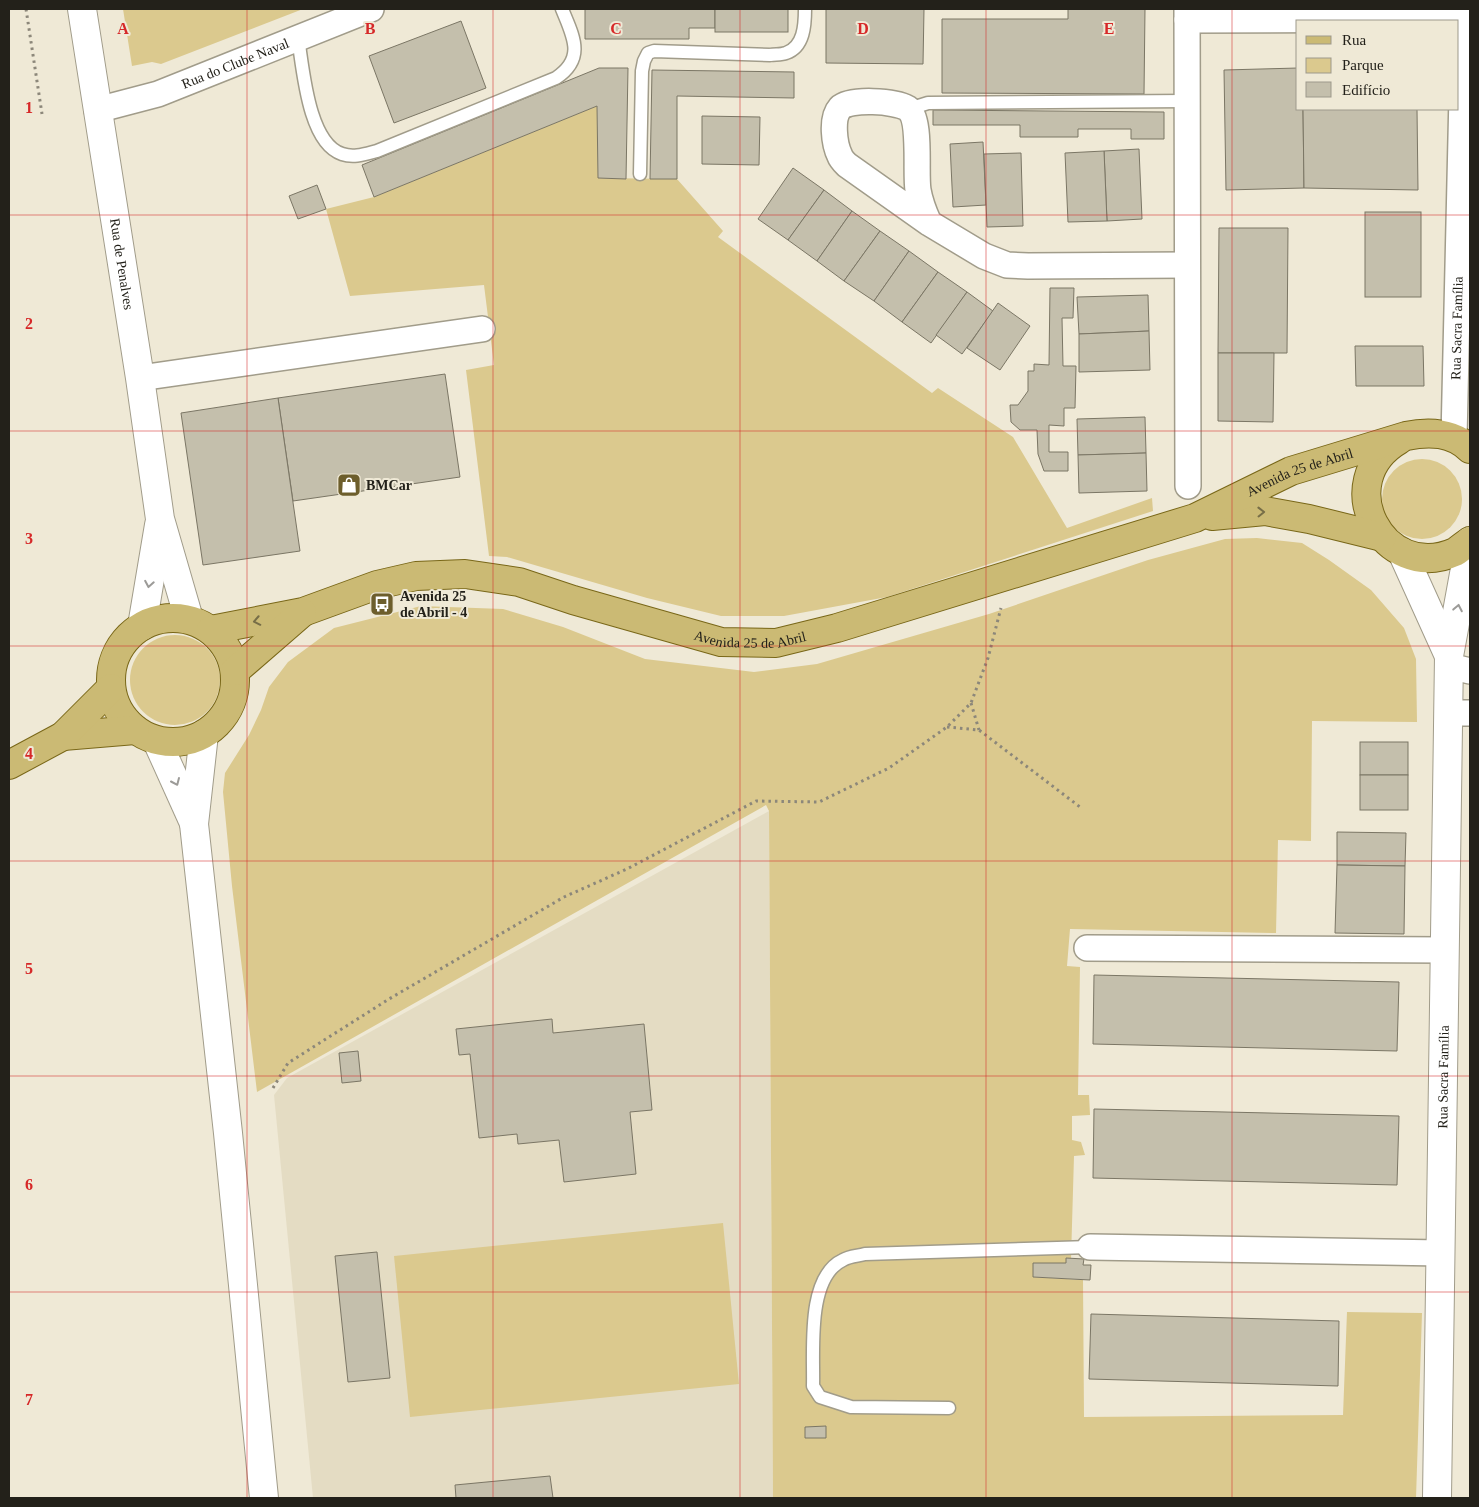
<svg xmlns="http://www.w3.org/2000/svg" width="1479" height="1507" font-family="'Times New Roman',serif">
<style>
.built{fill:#e4dcc3}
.green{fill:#dbc98e}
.building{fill:#c4bfac;stroke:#7b7665}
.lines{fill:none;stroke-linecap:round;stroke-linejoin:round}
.lane-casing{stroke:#a19c8a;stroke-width:15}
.street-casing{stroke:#a19c8a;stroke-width:28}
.secondary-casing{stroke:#a19c8a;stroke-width:30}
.primary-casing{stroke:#796718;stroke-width:30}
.path{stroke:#8c877a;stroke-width:3;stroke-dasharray:2.5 4;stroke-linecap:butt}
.lane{stroke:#fff;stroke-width:12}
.street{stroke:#fff;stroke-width:25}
.secondary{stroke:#fff;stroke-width:28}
.primary{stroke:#cbba74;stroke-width:28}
.oneway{stroke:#776e47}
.oneway2{stroke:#9c9b98}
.grid{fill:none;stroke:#d62828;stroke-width:1;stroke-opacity:0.55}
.labels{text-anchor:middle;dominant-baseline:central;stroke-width:4;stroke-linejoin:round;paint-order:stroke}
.street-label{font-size:14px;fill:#23211a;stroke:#efe9d6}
.poi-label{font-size:14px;font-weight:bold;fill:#23211a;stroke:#efe9d6;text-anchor:start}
.grid-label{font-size:16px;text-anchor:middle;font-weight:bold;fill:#d62828;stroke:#efe9d6;stroke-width:4;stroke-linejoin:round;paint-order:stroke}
</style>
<rect width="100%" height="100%" fill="#efe9d6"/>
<path class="built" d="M769,811l4,687h-460l-39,-403 13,-17z"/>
<g class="green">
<path d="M123,9h180l-142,55 -9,-2 -20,4z"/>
<path d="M597,106l2,72 78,1 46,52 -5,6 214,156 6,-5 75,49 54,91 85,-30 1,13 -266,86 -103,19h-63l-74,-18 -140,-41 -18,-1 -23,-186 28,-5 -10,-80 -134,11 -24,-87 48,-12z"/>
<circle cx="1422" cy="499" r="40"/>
<path d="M1257,538l45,5 27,17 42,30 33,38 12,31 1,63 -105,-1 -1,120 -33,-1 -2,93 -206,-4 -3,37 13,1 -2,128h11l1,20 -18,1v24l9,2 4,13 -11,1 -3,103 -5,4h-32l-1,14 50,3 1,137 259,-2 4,-103 75,1 -6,185h-643l-4,-687 -3,-6 -509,287 -25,-206 -9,-94 2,-19 24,-38 12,-25 8,-23 19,-25 46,-34 87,-22 82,3 60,18 82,32 109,13 63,-8 172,-50 159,-54 77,-21z"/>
<circle cx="175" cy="680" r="45"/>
<path d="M723,1223l16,161 -329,33 -16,-161z"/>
</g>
<g class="building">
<path d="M585,9h130v19h-26v11h-104z"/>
<rect x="715" y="9" width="73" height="23"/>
<path d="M826,9h98l-1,55 -97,-1z"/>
<path d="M1068,9h77l-1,85 -202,-1v-74h126z"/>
<path d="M461,21l25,67 -92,35 -25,-67z"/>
<path d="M599,68h29l-2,111 -28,-1 -1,-72 -223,91 -12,-32z"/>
<path d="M1298,68v41h5l1,79 -78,2 -2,-120z"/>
<path d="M652,70l142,2v26l-117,-2v83h-27z"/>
<path d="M1303,109h114l1,81 -114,-2z"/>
<path d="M933,110l231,2v27h-33v-10h-53v8h-58v-12h-87z"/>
<path d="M702,116l58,1 -1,48 -57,-1z"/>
<path d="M983,142l3,63 -33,2 -3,-63z"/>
<path d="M1139,149l3,70 -35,2 -3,-70z"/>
<path d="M1104,151l3,70 -39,1 -3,-69z"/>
<path d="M1021,153l2,73 -36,1 -3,-73z"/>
<path d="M793,168l31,22 -36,50 -30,-21z"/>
<path d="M317,185l9,24 -28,10 -9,-23z"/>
<path d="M824,190l28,21 -35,50 -29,-21z"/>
<path d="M852,211l28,20 -36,50 -27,-20z"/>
<rect x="1365" y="212" width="56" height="85"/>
<path d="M1219,228h69l-1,125h-69z"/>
<path d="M880,231l29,20 -35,50 -30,-20z"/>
<path d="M909,251l29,21 -36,50 -28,-21z"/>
<path d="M938,272l29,20 -36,51 -29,-21z"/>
<path d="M1050,288h24l-1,30h-11l1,48h13l-1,42h-11v18l-15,-1v27h19v19h-24l-6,-17 -1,-24h-17l-9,-8 -1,-17h8l10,-14v-20h6v-7l15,1z"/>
<path d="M967,292l26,19 -31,43 -26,-19z"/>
<path d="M1148,295l1,36 -70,3 -2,-37z"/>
<path d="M998,303l32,23 -30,44 -33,-22z"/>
<path d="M1149,331l1,39 -71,2v-38z"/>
<path d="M1355,346h68l1,40h-68z"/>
<path d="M1218,353h56l-1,69 -55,-1z"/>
<path d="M445,374l15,103 -167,24 -15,-103z"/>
<path d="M278,398l22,153 -97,14 -22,-152z"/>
<path d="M1145,417l1,36 -68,2 -1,-36z"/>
<path d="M1146,453l1,38 -68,2 -1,-38z"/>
<rect x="1360" y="742" width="48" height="33"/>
<rect x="1360" y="775" width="48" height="35"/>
<path d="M1337,832l69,1 -1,33 -68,-1z"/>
<path d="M1337,865l68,1 -1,68 -69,-1z"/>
<path d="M1094,975l305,7 -2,69 -304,-7z"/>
<path d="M552,1019l1,14 91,-9 8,86 -22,2 6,62 -72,8 -5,-42 -41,4 -1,-10 -38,4 -9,-84 -11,1 -3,-26z"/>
<path d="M358,1051l3,30 -19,2 -3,-30z"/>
<path d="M1094,1109l305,7 -2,69 -304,-7z"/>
<path d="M377,1252l13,126 -42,4 -13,-126z"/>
<path d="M1066,1258l18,1 -1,6h8l-1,15 -57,-3v-14h33z"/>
<path d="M1091,1314l248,7 -1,65 -249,-7z"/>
<path d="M826,1426v12h-21v-11z"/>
<path d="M550,1476l3,22h-97l-1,-13z"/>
</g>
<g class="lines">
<g class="lane-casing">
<g id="lane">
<path d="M298,38c5,30 10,105 44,116 12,4 23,0 35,-3l179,-73c30,-20 17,-42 6,-69"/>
<path d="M909,109l19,-6 259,-2"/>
<path d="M640,174l2,-103 2,-10 4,-8 6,-2 116,4c5,-1 11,0 16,-2 18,-6 19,-28 19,-44"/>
<path d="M949,1408l-98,-1 -31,-10 -7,-11c1,-34 -7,-109 30,-126 6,-4 15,-4 22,-6l225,-7"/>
</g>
</g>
<g class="street-casing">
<g id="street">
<path d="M1187,9l1,477"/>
<path d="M1187,20l277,-1"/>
<path id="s1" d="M97,110l61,-16 213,-85"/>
<path d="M929,223c-5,-11 -9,-21 -11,-33 -3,-18 4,-72 -11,-82 -12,-7 -57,-10 -67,0 -9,10 -6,36 0,48 1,3 4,6 7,9l82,58 55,33 23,9 21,1 159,-1"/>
<path d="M140,378l342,-49"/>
<path id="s2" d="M1454,438l10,-429"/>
<path d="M1449,666l21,5"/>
<path d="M1448,713h22"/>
<path d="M1087,948l358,2"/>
<path d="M1090,1247l351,6"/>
</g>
</g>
<g class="secondary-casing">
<g id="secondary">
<path id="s3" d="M82,9l58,369 20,141 29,100"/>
<path d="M1402,552l47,104"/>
<path d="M142,626l17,-101"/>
<path d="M204,734l-10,90 34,309 36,365"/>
<path d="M157,741l37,82"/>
<path id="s4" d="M1437,1498l12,-842 21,-115"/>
</g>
</g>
<g class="primary-casing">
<g id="primary">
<path d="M1399,440c-70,41 -16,144 56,112 5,-3 10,-8 15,-11"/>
<path d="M1212,516l53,-5 44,8 73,18"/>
<circle cx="173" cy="680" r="62"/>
<path id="s5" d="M211,630l92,-18 74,-27 39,-9 49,-2 54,8 54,18 148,42 55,1 61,-15 358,-110 96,-47 115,-35c24,-5 46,-4 64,13"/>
<path d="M235,671l67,-58"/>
<path d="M63,736l72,-6"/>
<path d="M9,765l54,-29 48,-48"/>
</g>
</g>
<g class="path">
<path d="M26,9l16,105"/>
<path d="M971,703l8,27"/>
<path d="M947,727l32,3 101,77"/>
<path d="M273,1088l15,-25 101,-64 175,-102 63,-28 129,-68 63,1 70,-34 58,-41 24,-24 17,-45 13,-50"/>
</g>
<use href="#lane" class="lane"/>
<use href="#street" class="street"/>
<use href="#secondary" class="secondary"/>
<use href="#primary" class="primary"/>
</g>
<defs><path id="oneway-chevron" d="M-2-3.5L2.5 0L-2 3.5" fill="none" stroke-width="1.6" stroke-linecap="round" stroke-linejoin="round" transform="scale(1.25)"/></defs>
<g class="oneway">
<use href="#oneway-chevron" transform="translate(1261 512) rotate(-1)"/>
<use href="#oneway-chevron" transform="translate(257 621) rotate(169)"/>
</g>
<g class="oneway2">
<use href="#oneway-chevron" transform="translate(149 584) rotate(100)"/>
<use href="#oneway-chevron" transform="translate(1458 608) rotate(-79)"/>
<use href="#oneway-chevron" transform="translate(176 782) rotate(66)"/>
</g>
<path class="grid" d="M247,9v1489M493,9v1489M740,9v1489M986,9v1489M1232,9v1489M9,215h1461M9,431h1461M9,646h1461M9,861h1461M9,1076h1461M9,1292h1461"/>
<defs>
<g id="shop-square" transform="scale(1.25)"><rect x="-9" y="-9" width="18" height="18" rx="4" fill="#6d5e2c" stroke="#efe9d6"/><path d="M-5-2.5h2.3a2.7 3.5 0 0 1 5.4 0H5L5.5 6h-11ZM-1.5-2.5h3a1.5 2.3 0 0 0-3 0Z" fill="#fff"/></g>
<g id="bus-square" transform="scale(1.25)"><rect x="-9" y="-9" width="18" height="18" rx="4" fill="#6d5e2c" stroke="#efe9d6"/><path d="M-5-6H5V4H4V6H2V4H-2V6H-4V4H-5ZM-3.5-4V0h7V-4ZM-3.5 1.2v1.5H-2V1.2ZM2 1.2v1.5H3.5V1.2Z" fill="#fff"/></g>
</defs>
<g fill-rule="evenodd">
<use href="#shop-square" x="349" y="485"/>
<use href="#bus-square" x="382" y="604"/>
</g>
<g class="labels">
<g class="street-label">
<text stroke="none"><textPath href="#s1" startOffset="146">Rua do Clube Naval</textPath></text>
<text stroke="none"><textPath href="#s3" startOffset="258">Rua de Penalves</textPath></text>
<text stroke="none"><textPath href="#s2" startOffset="110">Rua Sacra Família</textPath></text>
<text stroke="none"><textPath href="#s5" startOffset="1134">Avenida 25 de Abril</textPath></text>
<text stroke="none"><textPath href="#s5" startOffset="556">Avenida 25 de Abril</textPath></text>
<text stroke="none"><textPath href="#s4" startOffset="421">Rua Sacra Família</textPath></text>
</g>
<g class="poi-label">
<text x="366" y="485">BMCar</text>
<text x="400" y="596">Avenida 25<tspan x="400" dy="16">de Abril - 4</tspan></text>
</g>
</g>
<g class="grid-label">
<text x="123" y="34">A</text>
<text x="370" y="34">B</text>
<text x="616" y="34">C</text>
<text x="863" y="34">D</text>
<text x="1109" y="34">E</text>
<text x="29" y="113">1</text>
<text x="29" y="329">2</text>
<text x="29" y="544">3</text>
<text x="29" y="759">4</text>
<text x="29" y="974">5</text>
<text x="29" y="1190">6</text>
<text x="29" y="1405">7</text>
</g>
<rect width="1479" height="1507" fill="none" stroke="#23211a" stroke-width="20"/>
<rect x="1296" y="20" width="162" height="90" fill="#efe9d6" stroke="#9d998b"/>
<rect x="1306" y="36" width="25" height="8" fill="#cbba74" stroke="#9d998b"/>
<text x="1342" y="45" font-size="15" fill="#23211a">Rua</text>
<rect x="1306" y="58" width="25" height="15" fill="#dbc98e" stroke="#9d998b"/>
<text x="1342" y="70" font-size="15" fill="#23211a">Parque</text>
<rect x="1306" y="82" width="25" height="15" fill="#c4bfac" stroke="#9d998b"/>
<text x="1342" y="95" font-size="15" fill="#23211a">Edifício</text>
</svg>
